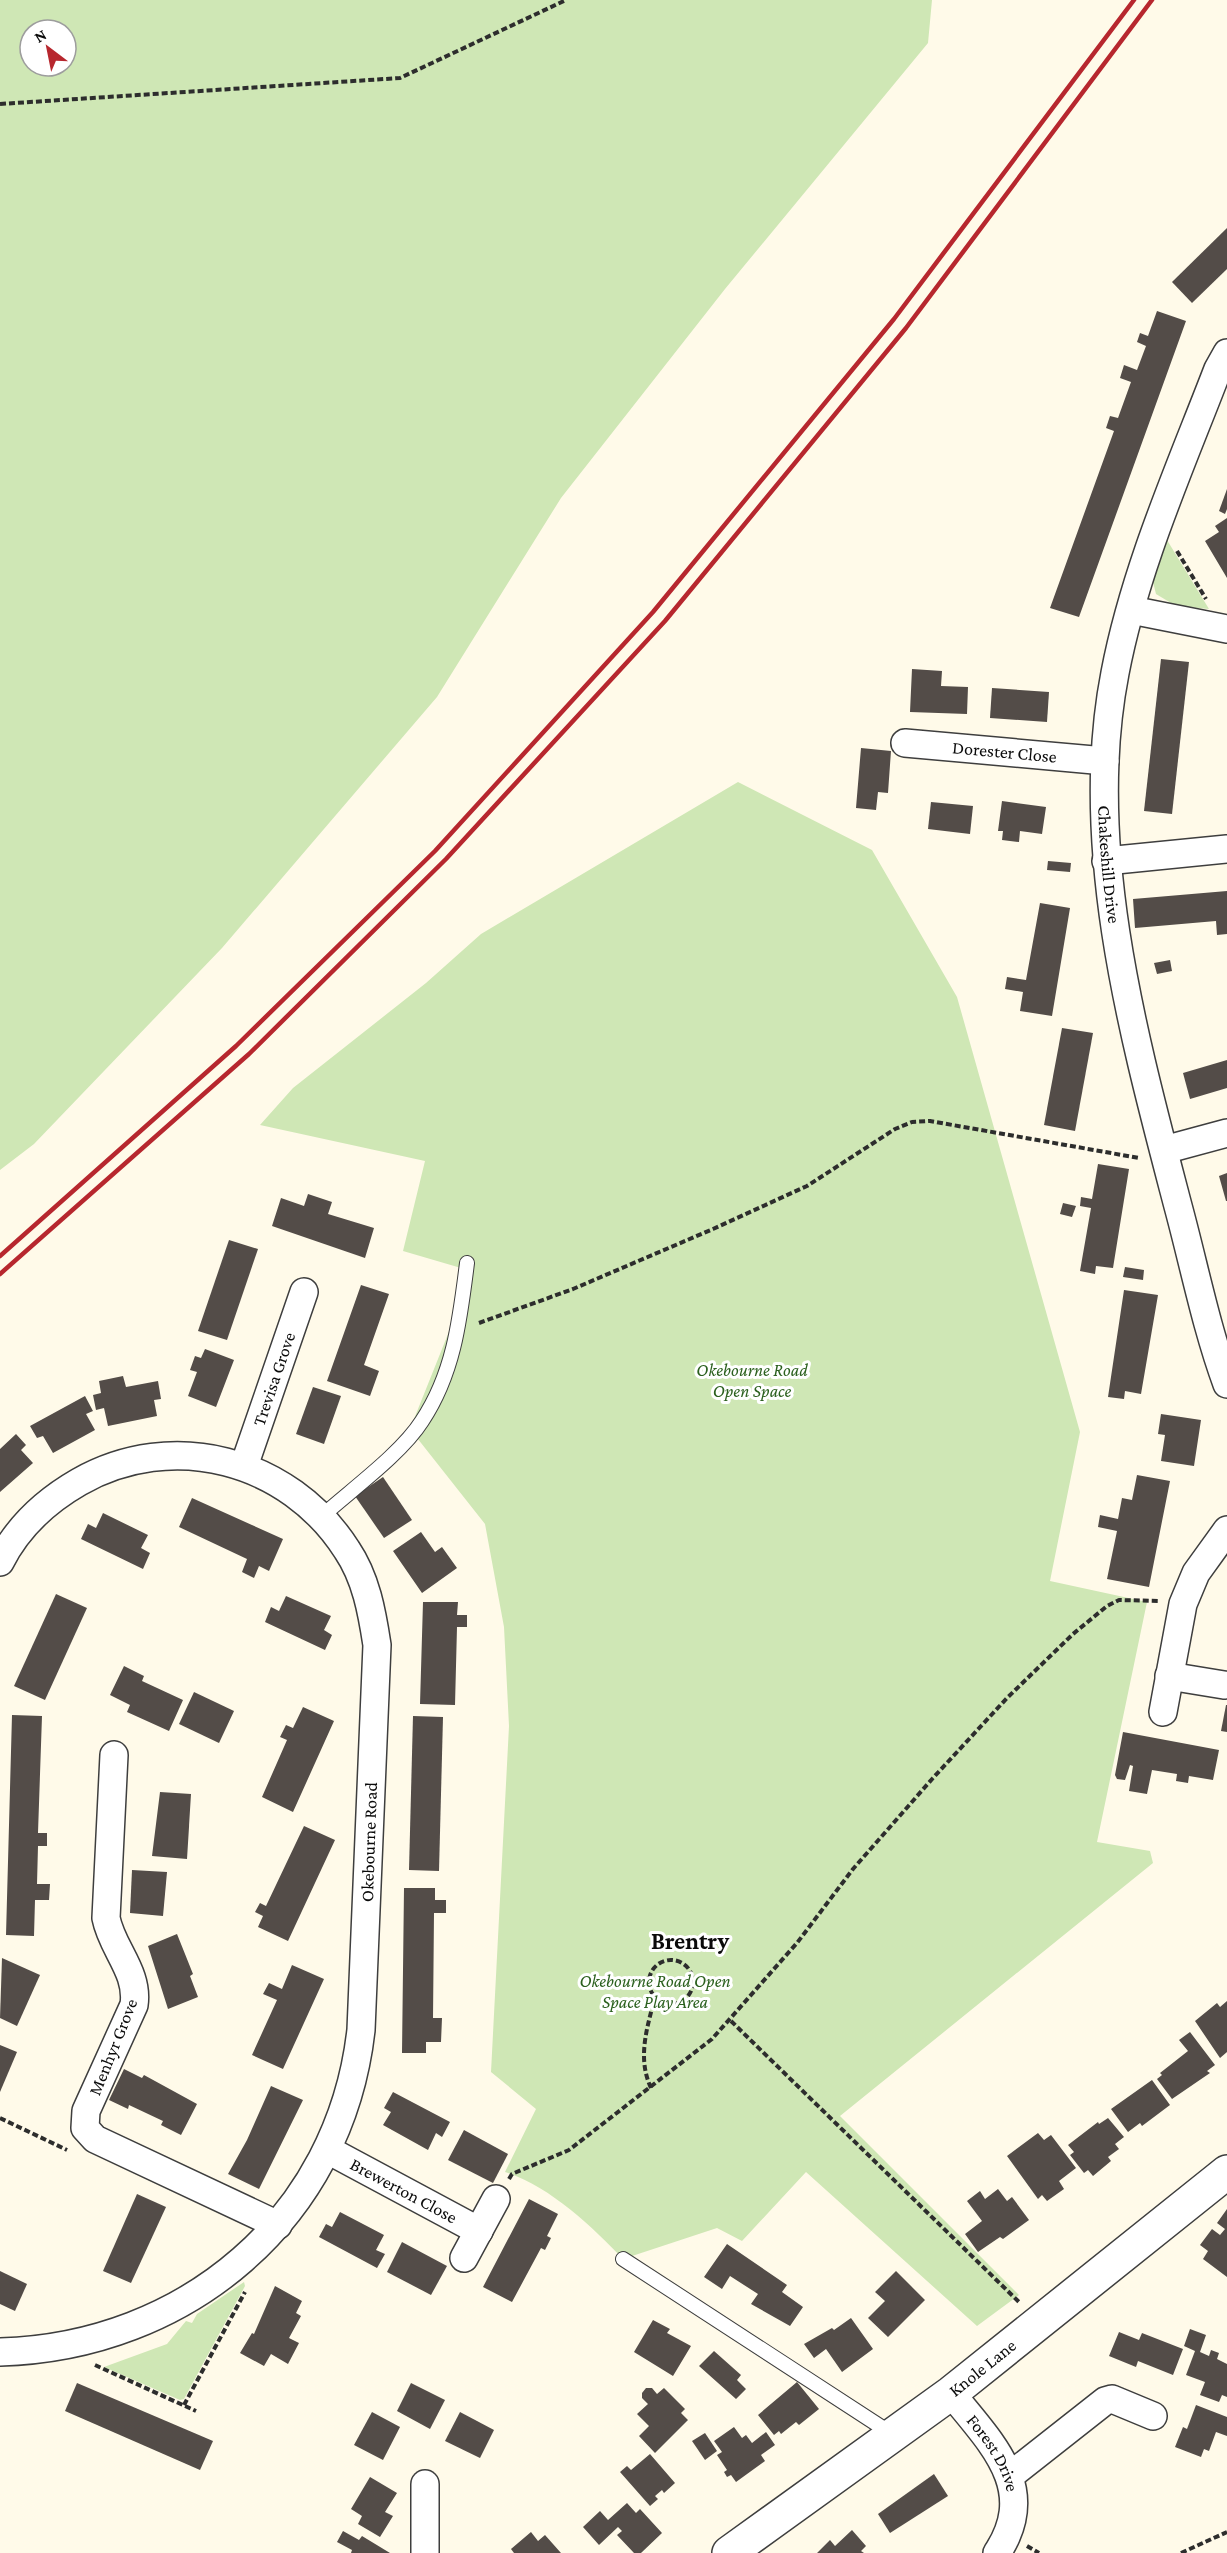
<svg xmlns="http://www.w3.org/2000/svg" width="1227" height="2553" font-family="'Crimson Pro',serif">
<style>
.green{fill:#cfe7b5;fill-rule:evenodd}
.building{fill:#534c48}
.lines{fill:none;stroke-linecap:round;stroke-linejoin:round}
.service-casing{stroke:#3e3e3e;stroke-width:16}
.minor-casing{stroke:#3e3e3e;stroke-width:30}
.tertiary-casing{stroke:#3e3e3e;stroke-width:36}
.path{stroke:#2d2d2d;stroke-width:4;stroke-dasharray:6 3;stroke-linecap:butt}
.service{stroke:#fff;stroke-width:14}
.minor{stroke:#fff;stroke-width:27}
.tertiary{stroke:#fff;stroke-width:33}
.rail{stroke:#b7272e;stroke-width:4.5}
.labels{text-anchor:middle;dominant-baseline:central;stroke-width:6;stroke-linejoin:round;paint-order:stroke}
.street-label{font-size:18px;fill:#0b0b0b;stroke:#fff}
.park-label{font-size:18px;font-style:italic;fill:#2b601e;stroke:#fff}
.district-label{font-size:24px;font-weight:bold;fill:#0b0b0b;stroke:#fff}
</style>
<rect width="100%" height="100%" fill="#fffae9"/>
<g class="green">
<path d="M0,0h932l-4,43 -203,246 -164,209 -124,199 -215,251 -188,196 -34,26zM30,30h36v36h-36z"/>
<path d="M1167,540l42,69 -33,-3 -20,-12 -3,-12z"/>
<path d="M738,782l134,68 85,147 123,435 -30,149 97,21 -50,240 53,9 3,12 -313,253 179,179 -42,31 -171,-154 -64,69 -25,-13 -94,31c-30,-32 -75,-74 -118,-87l31,-63 -45,-37 18,-346 -5,-99 -19,-103 -75,-95 40,-100 11,-61 -58,-17 22,-90 -165,-36 33,-37 133,-105 55,-49z"/>
<path d="M244,2282l1,4 -61,113 -4,1 -76,-33 63,-23 19,-23 6,2 5,-9z"/>
</g>
<g class="building">
<path d="M1227,228v41l-35,34 -20,-21z"/>
<path d="M1157,311l29,10 -107,296 -29,-9 64,-177 -8,-3 4,-12 8,2 13,-36 -11,-4 4,-13 13,5 9,-24 -9,-4 3,-9 8,3z"/>
<path d="M1227,489v20l-2,5 -6,-3z"/>
<path d="M1227,518v60l-22,-37 14,-9 -4,-6z"/>
<path d="M1161,659l28,3 -17,152 -28,-3z"/>
<path d="M912,669l30,2 -1,15 27,1 -1,27 -57,-2z"/>
<path d="M992,688l57,4 -2,30 -57,-4z"/>
<path d="M861,748l30,3 -3,42 -10,-1 -2,18 -20,-2z"/>
<path d="M1002,801l44,6 -4,27 -22,-3 -1,11 -17,-2 1,-9h-5z"/>
<path d="M931,802l42,4 -3,28 -42,-5z"/>
<path d="M1048,861l23,2 -1,9 -23,-2z"/>
<path d="M1227,891v43l-10,1 -1,-14 -81,7 -2,-29z"/>
<path d="M1040,903l30,5 -18,108 -32,-5 3,-19 -18,-3 2,-12 19,3z"/>
<path d="M1170,960l2,11 -15,3 -3,-11z"/>
<path d="M1062,1028l31,5 -18,98 -31,-6z"/>
<path d="M1227,1060v28l-37,11 -7,-26z"/>
<path d="M1098,1164l31,5 -16,99 -17,-2 -1,8 -15,-3 11,-63 -11,-2 1,-9 11,2z"/>
<path d="M1227,1173v28h-1l-7,-25z"/>
<path d="M308,1194l24,8 -4,12 46,14 -9,30 -93,-32 9,-28 23,8z"/>
<path d="M1063,1203l13,3 -4,11 -12,-3z"/>
<path d="M229,1240l29,9 -31,91 -29,-9z"/>
<path d="M1125,1267l19,3 -1,10 -20,-3z"/>
<path d="M361,1285l28,9 -25,71 15,6 -9,25 -43,-15z"/>
<path d="M1124,1290l34,5 -17,99 -16,-3 -1,8 -16,-2z"/>
<path d="M205,1349l29,11 -18,47 -28,-11 9,-24 -7,-2 5,-14 6,2z"/>
<path d="M123,1376l3,11 32,-6 3,18 -7,1 3,16 -49,10 -4,-18 -8,2 -3,-15 8,-2 -2,-12z"/>
<path d="M313,1387l28,9 -17,48 -28,-10z"/>
<path d="M85,1396l8,15 -7,3 9,16 -42,23 -10,-17 -6,2 -7,-12z"/>
<path d="M1161,1414l40,6 -7,46 -33,-5 4,-26 -7,-1z"/>
<path d="M16,1434l10,11 -5,5 12,13 -33,29v-43z"/>
<path d="M1137,1475l33,6 -21,106 -42,-8 10,-48 -19,-4 2,-12 18,4 4,-21 10,2z"/>
<path d="M383,1477l29,43 -28,18 -29,-42z"/>
<path d="M192,1498l91,41 -14,32 -10,-5 -5,12 -12,-6 5,-13 -68,-32z"/>
<path d="M103,1513l45,22 -7,13 9,5 -7,16 -62,-30 7,-15 8,4z"/>
<path d="M421,1532l14,20 7,-5 15,21 -35,25 -29,-42z"/>
<path d="M56,1594l31,14 -42,92 -31,-14z"/>
<path d="M286,1596l45,20 -7,14 8,5 -7,15 -60,-28 6,-15 8,4z"/>
<path d="M423,1602h35l-1,13h10v12h-10l-2,78 -35,-1z"/>
<path d="M124,1666l20,10 -2,5 41,19 -14,31 -42,-19 3,-7 -20,-10z"/>
<path d="M194,1692l40,19 -15,32 -40,-19z"/>
<path d="M1226,1705h1v27l-6,-1z"/>
<path d="M303,1707l31,14 -41,91 -31,-15 25,-57 -7,-3 6,-12 7,3z"/>
<path d="M12,1715l30,1 -4,117h9v13h-9l-1,38h13l-1,16h-14l-1,36 -28,-1z"/>
<path d="M413,1716l30,1 -4,154 -30,-1z"/>
<path d="M1123,1732l96,18 -6,30 -24,-4 -1,7 -12,-2 1,-7 -25,-4 -5,24 -18,-3 4,-25 -3,-1 -5,15 -8,-1 -2,-4z"/>
<path d="M160,1792l31,2 -4,65 -35,-3z"/>
<path d="M304,1826l31,14 -47,101 -30,-14 5,-11 -8,-4 5,-9 6,3z"/>
<path d="M132,1870l35,2 -4,44 -33,-3z"/>
<path d="M404,1888h31v12h11v13h-12l-1,105h9l-1,24h-15v11h-24z"/>
<path d="M177,1934l16,40 -3,2 8,21 -30,12 -20,-63z"/>
<path d="M2,1958l38,17 -23,51 -17,-8z"/>
<path d="M292,1965l32,14 -41,90 -31,-14 25,-55 -14,-6 6,-11 13,6z"/>
<path d="M1227,2001v51l-7,6 -25,-37 22,-18 3,4z"/>
<path d="M1190,2032l25,33 -8,6 3,2 -38,26 -15,-20 5,-4 -2,-2 28,-22 -9,-11z"/>
<path d="M0,2045l17,7 -17,40z"/>
<path d="M124,2069l18,9 2,-3 53,29 -16,31 -20,-10 2,-4 -34,-16 -1,4 -19,-9z"/>
<path d="M1152,2080l18,25 -28,21 -2,-3 -12,9 -17,-23z"/>
<path d="M271,2086l32,14 -44,89 -31,-15 19,-34z"/>
<path d="M393,2092l57,30 -8,15 -6,-4 -8,17 -45,-25 8,-13 -7,-4z"/>
<path d="M1108,2118l16,19 -9,7 4,5 -11,8 3,4 -18,15 -5,-6 -4,3 -14,-18 4,-3 -6,-7 30,-23 1,2z"/>
<path d="M464,2130l44,24 -15,29 -45,-23z"/>
<path d="M1038,2133l6,7 7,-5 25,33 -17,13 5,8 -17,12 -5,-6 -4,4 -31,-43z"/>
<path d="M998,2189l9,12 5,-4 17,23 -26,19 -3,-2 -22,15 -13,-18 17,-13 -15,-20 13,-10 5,8z"/>
<path d="M137,2194l29,13 -35,76 -28,-12z"/>
<path d="M529,2199l29,15 -11,22 4,2 -6,12 -4,-2 -29,54 -29,-15z"/>
<path d="M1227,2209v68l-24,-18 5,-8 -8,-6 12,-16 8,6 5,-6 -8,-6z"/>
<path d="M340,2212l44,23 -8,15 9,4 -8,14 -58,-31 7,-13 6,3z"/>
<path d="M402,2242l45,24 -16,29 -44,-23z"/>
<path d="M727,2244l60,41 -5,7 21,15 -13,19 -39,-22 7,-10 -28,-18 -8,13 -18,-12z"/>
<path d="M0,2271l27,13 -12,27 -15,-7z"/>
<path d="M896,2271l29,29 -37,37 -20,-19 17,-17 -10,-9z"/>
<path d="M275,2286l27,15 -6,12 5,3 -12,22 10,5 -11,21 -17,-10 -7,12 -24,-13 12,-20 2,1z"/>
<path d="M851,2318l22,31 -31,23 -16,-23 -12,9 -10,-14 28,-16 2,2z"/>
<path d="M653,2320l17,9 -3,4 24,13 -18,30 -39,-24z"/>
<path d="M1190,2329l16,6 -6,17 9,4 2,-6 8,3 -2,6 10,5v33l-5,-2 -3,7 -19,-7 5,-13 -19,-7 9,-24 -11,-5z"/>
<path d="M1119,2332l20,8 3,-7 41,16 -10,26 -35,-14 -2,6 -27,-11z"/>
<path d="M714,2351l27,24 -4,5 9,9 -10,10 -37,-33z"/>
<path d="M797,2382l22,27 -20,16 -3,-3 -15,12 -2,-3 -5,4 -16,-20z"/>
<path d="M77,2383l136,58 -13,29 -135,-59z"/>
<path d="M411,2383l34,17 -15,29 -33,-18z"/>
<path d="M646,2388h6l5,6 7,-6 21,21 -4,4 7,7 -33,33 -16,-17 10,-10 -12,-12 11,-10 -6,-6v-5z"/>
<path d="M1196,2405l31,12v19l-11,-4 -7,19 -5,-2 -3,8 -26,-10 8,-20 4,2z"/>
<path d="M372,2412l28,15 -17,33 -29,-15z"/>
<path d="M460,2412l34,18 -14,28 -35,-17z"/>
<path d="M734,2427l8,11 4,-3 6,8 14,-11 9,13 -14,10 4,6 -29,21 -5,-7 -4,2 -3,-5 3,-2 -10,-15 5,-3 -8,-11z"/>
<path d="M705,2433l12,18 -12,9 -13,-19z"/>
<path d="M650,2454l25,29 -11,10 -2,-3 -7,6 3,3 -8,7 -30,-34 7,-6 4,4z"/>
<path d="M934,2474l14,22 -58,37 -12,-19z"/>
<path d="M370,2477l27,16 -12,19 8,4 -13,21 -22,-13 4,-8 -11,-7z"/>
<path d="M627,2503l9,10 4,-4 22,24 -21,20h-7l-17,-18 5,-4 -4,-4 -19,18 -16,-18 17,-16 8,9z"/>
<path d="M852,2530l14,16 -5,5 3,2h-47l13,-13 5,6z"/>
<path d="M343,2531l16,9 3,-4 28,17h-39l1,-3 -15,-8z"/>
<path d="M531,2532l7,9 7,-6 16,18h-47l-3,-4z"/>
</g>
<g class="lines">
<g class="service-casing">
<g id="service">
<path d="M321,1517c30,-27 80,-63 101,-96 32,-48 38,-102 45,-158"/>
<path d="M623,2259l269,175"/>
</g>
</g>
<g class="minor-casing">
<g id="minor">
<path id="s1" d="M1227,353l-9,16c-38,99 -83,199 -103,304 -34,174 19,365 63,533 16,59 28,121 49,178"/>
<path d="M1131,610l96,19"/>
<path id="s2" d="M905,743l200,18"/>
<path d="M1106,861l121,-12"/>
<path d="M1164,1150l63,-17"/>
<path id="s3" d="M244,1466l60,-174"/>
<path d="M0,1562c17,-34 46,-61 79,-80 93,-53 210,-23 268,68 19,28 25,62 30,95l-16,385c-21,188 -175,317 -361,322"/>
<path d="M1169,1676l55,9"/>
<path d="M1163,1712l20,-108 13,-31 31,-43"/>
<path d="M114,1755l-8,163c6,31 33,54 28,87l-48,106 -1,17 10,11 183,86"/>
<path id="s4" d="M328,2150l151,81"/>
<path d="M464,2258l32,-59"/>
<path id="s5" d="M951,2393c40,50 89,95 46,160"/>
<path d="M1011,2475l94,-74 7,-2 41,17"/>
<path d="M425,2553v-69"/>
</g>
</g>
<g class="tertiary-casing">
<g id="tertiary">
<path id="s6" d="M729,2553l222,-160 276,-221"/>
</g>
</g>
<g class="path">
<path d="M0,104l400,-26 166,-78"/>
<path d="M1177,551l29,48"/>
<path d="M479,1323l94,-34 140,-60 94,-43 88,-57 17,-7 18,-1 209,37"/>
<circle cx="671" cy="1982" r="22"/>
<path d="M731,2021l289,282"/>
<path d="M651,2088c-14,-30 -4,-60 4,-91"/>
<path d="M0,2118l67,32"/>
<path d="M509,2179l3,-5 57,-24 143,-111 85,-96 56,-74 80,-91 74,-80 66,-64 34,-28 12,-6 40,1"/>
<path d="M95,2365l101,46"/>
<path d="M184,2405l61,-113"/>
<path d="M1027,2546l12,7"/>
<path d="M1181,2553l46,-21"/>
</g>
<use href="#service" class="service"/>
<use href="#minor" class="minor"/>
<use href="#tertiary" class="tertiary"/>
<g class="rail">
<path d="M0,1256l236,-210 199,-195 218,-239 241,-293 240,-319"/>
<path d="M0,1274l249,-220 197,-195 219,-238 241,-293 246,-328"/>
</g>
</g>
<g class="labels">
<g class="street-label">
<text stroke="none"><textPath href="#s2" startOffset="100">Dorester Close</textPath></text>
<text stroke="none"><textPath href="#s1" startOffset="532">Chakeshill Drive</textPath></text>
<text stroke="none"><textPath href="#s3" startOffset="92">Trevisa Grove</textPath></text>
<text transform="translate(369 1842) rotate(-88)">Okebourne Road</text>
<text transform="translate(113 2047) rotate(-68)">Menhyr Grove</text>
<text stroke="none"><textPath href="#s4" startOffset="86">Brewerton Close</textPath></text>
<text stroke="none"><textPath href="#s6" startOffset="314">Knole Lane</textPath></text>
<text stroke="none"><textPath href="#s5" startOffset="74">Forest Drive</textPath></text>
</g>
<g class="park-label">
<text x="752" y="1370">Okebourne Road<tspan x="752" dy="21">Open Space</tspan></text>
<text x="655" y="1981">Okebourne Road Open<tspan x="655" dy="21">Space Play Area</tspan></text>
</g>
<g class="district-label">
<text x="690" y="1940">Brentry</text>
</g>
</g>
<g transform="translate(48 48) rotate(328)"><circle r="28" fill="#ffffff" stroke="#9d9d9d" stroke-width="1.5"/>
<path d="M0-4.5L10 22L0 15L-10 22Z" fill="#b7272e"/>
<text y="-9" font-size="16" font-weight="bold" text-anchor="middle" fill="#0b0b0b">N</text>
</g>
</svg>
